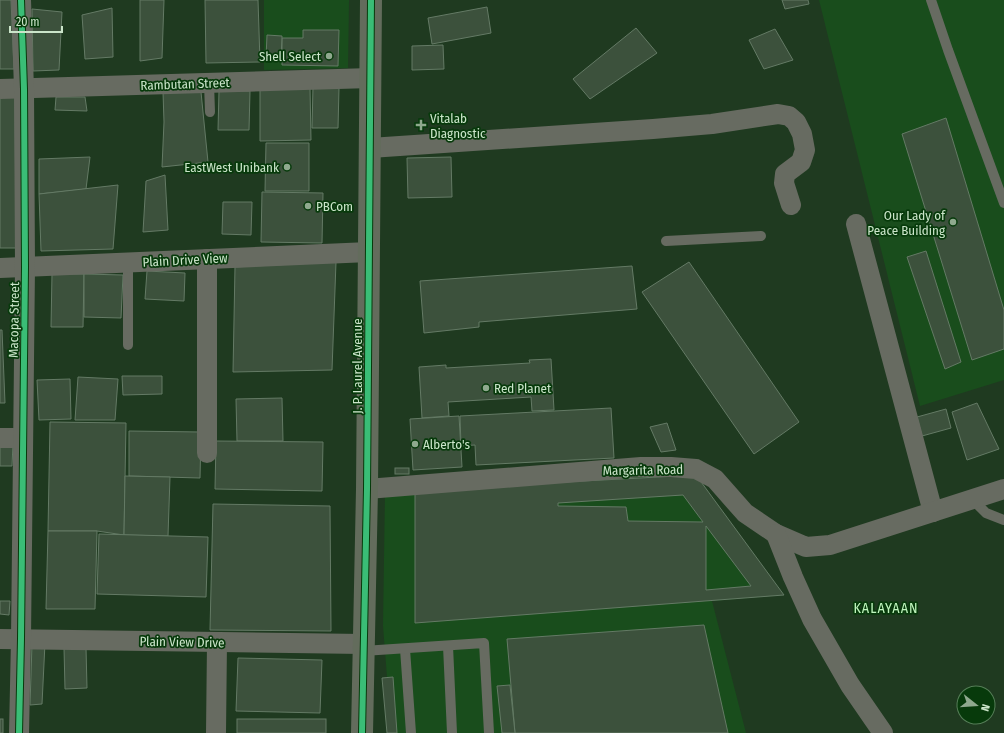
<svg xmlns="http://www.w3.org/2000/svg" width="1004" height="733" font-family="'Fira Sans Condensed',sans-serif">
<style>
.built{fill:#194d1c}
.building{fill:#3c513c;stroke:#647a65;fill-rule:evenodd}
.lines{fill:none;stroke-linecap:round;stroke-linejoin:round}
.lane{stroke:#676b61;stroke-width:10}
.street{stroke:#676b61;stroke-width:20}
.primary{stroke:#636c5c;stroke-width:22}
.cycleway-casing{stroke:#073a0b;stroke-width:8}
.cycleway{stroke:#3abd76;stroke-width:6}
.poi-dot{fill:#8fa98e;stroke:#073a0b;stroke-width:1.5}
.labels{text-anchor:middle;dominant-baseline:central;stroke-width:3.5;stroke-linejoin:round;paint-order:stroke}
.poi-label{font-size:13px;fill:#cbe5ca;stroke:#073a0b;text-anchor:start}
.street-label{font-size:13px;fill:#cbe5ca;stroke:#073a0b}
.neighbourhood-label{font-size:14px;letter-spacing:1px;fill:#c0f5be;stroke:#073a0b}
</style>
<rect width="100%" height="100%" fill="#1f3a20"/>
<g class="built">
<path d="M264,0h85l-1,68 -84,2z"/>
<path d="M819,0h185v380l-84,26z"/>
<path d="M696,475l88,120 -72,6 34,132h-359l-5,-55 5,-1 -4,-51 2,-134 230,-15z"/>
</g>
<g class="building">
<path d="M0,0h11l3,69h-14z"/>
<path d="M140,0h24l-2,58 -22,3z"/>
<path d="M205,0h53l2,62 -54,1z"/>
<path d="M782,0h26l1,4 -24,5z"/>
<path d="M487,7l4,26 -59,11 -4,-26z"/>
<path d="M112,8l1,49 -28,2 -3,-44z"/>
<path d="M32,9l30,3 -3,58 -26,1z"/>
<path d="M636,28l21,25 -67,46 -17,-20z"/>
<path d="M775,29l18,31 -29,9 -15,-29z"/>
<path d="M303,30h36l-1,36 -56,-1v-27h21z"/>
<path d="M267,35l15,1 -1,23 -15,-1z"/>
<path d="M443,45l1,24 -32,1v-24z"/>
<path d="M313,87l26,1 -1,40h-26z"/>
<path d="M310,88l1,52 -51,1v-52z"/>
<path d="M219,91h31l-1,39h-31z"/>
<path d="M163,92h38l7,70 -46,5 2,-45z"/>
<path d="M15,96l1,152h-16v-151z"/>
<path d="M56,97h29l2,14 -32,-1z"/>
<path d="M946,118l58,192v39l-32,11 -70,-226z"/>
<path d="M266,143h43v48h-44z"/>
<path d="M90,157l-4,32 -47,5v-35z"/>
<path d="M451,157l1,40 -44,1 -1,-40z"/>
<path d="M165,175l3,55 -25,2 3,-51z"/>
<path d="M118,185l-5,64 -72,2 -2,-57z"/>
<path d="M262,192l61,1 -1,50 -61,-1z"/>
<path d="M223,202h29l-1,33 -29,-1z"/>
<path d="M926,251l35,111 -16,7 -38,-112z"/>
<path d="M336,262l-4,108 -99,2 2,-105z"/>
<path d="M689,262l110,160 -45,32 -112,-162z"/>
<path d="M632,266l5,43 -158,13v5l-55,6 -4,-52z"/>
<path d="M147,271l38,2 -1,28 -39,-2z"/>
<path d="M52,274h32l-1,53h-32z"/>
<path d="M84,274l39,1 -2,43 -37,-1z"/>
<path d="M0,330h2l3,73h-5z"/>
<path d="M551,359l3,51 -22,1 -1,-14 -83,5 1,14 -27,2 -3,-51 27,-2v3l84,-5 -1,-3z"/>
<path d="M122,376h40v18l-39,1z"/>
<path d="M78,377l40,2 -3,41h-40z"/>
<path d="M70,379l1,40 -32,1 -2,-40z"/>
<path d="M282,398l1,43h-46l-1,-42z"/>
<path d="M977,403l22,46 -32,11 -15,-48z"/>
<path d="M611,408l3,50 -138,7 -1,-20 -14,1 -1,-30z"/>
<path d="M946,409l5,19 -29,8 -5,-19z"/>
<path d="M459,416l3,51 -49,3 -3,-51z"/>
<path d="M50,422l76,1 -2,112 -27,-4h-49z"/>
<path d="M667,423l9,27 -15,2 -11,-25z"/>
<path d="M129,431l72,1 -1,46 -71,-2z"/>
<path d="M216,441l107,1 -1,49 -107,-2z"/>
<path d="M0,442l13,1 -1,23h-12z"/>
<rect x="395" y="468" width="14" height="6"/>
<path d="M696,475l88,120 -369,28v-133zM683,495l20,27 -75,-1 -2,-14 -68,-1v-3zM706,526l45,60 -45,4z"/>
<path d="M125,476l45,1 -2,59 -44,-1z"/>
<path d="M213,504l117,2 1,125 -121,-1z"/>
<path d="M48,531h49l-2,78h-49z"/>
<path d="M99,534l109,3 -2,60 -109,-3z"/>
<path d="M0,601h10l-1,14 -9,-1z"/>
<path d="M704,625l24,108h-213l-8,-94z"/>
<path d="M45,643l-3,61 -12,1 2,-61z"/>
<path d="M64,648h22l1,40 -22,1z"/>
<path d="M238,658l84,2 -2,53 -84,-2z"/>
<path d="M393,677l4,56h-10l-5,-55z"/>
<path d="M510,685l5,48h-13l-5,-47z"/>
<rect x="0" y="719" width="3" height="14"/>
<rect x="237" y="719" width="89" height="14"/>
</g>
<g class="lines">
<g class="lane">
<path d="M931,0l17,50 56,153"/>
<path d="M209,83l1,29"/>
<path d="M666,241l95,-5"/>
<path d="M128,262v83"/>
<path d="M972,499l14,14 18,7"/>
<path d="M448,646l4,87"/>
<path d="M405,649l6,84"/>
<path d="M363,651l121,-8 5,90"/>
</g>
<g class="street">
<path d="M0,89l371,-11"/>
<path d="M370,148l283,-19 59,-5 66,-10 11,2 7,6 6,12 3,16 -4,12 -16,12 -1,9 7,22"/>
<path d="M856,224l77,288"/>
<path d="M207,259v194"/>
<path d="M0,268l369,-16"/>
<path d="M0,438h23"/>
<path d="M367,489l274,-22h30l25,2 19,10 30,34 31,21 30,13 24,-2 174,-56"/>
<path d="M776,534l17,43 19,42 38,66 33,48"/>
<path d="M0,639l363,5"/>
<path d="M19,733l2,-94 4,-372 -1,-178 -3,-89"/>
<path d="M216,733l1,-91"/>
</g>
<path class="primary" d="M362,733l5,-244 4,-489"/>
<g class="cycleway-casing">
<g id="cycleway">
<path d="M19,733l2,-94 4,-372 -1,-178 -3,-89"/>
<path d="M362,733l5,-244 4,-489"/>
</g>
</g>
<use href="#cycleway" class="cycleway"/>
</g>
<g class="poi-dot">
<circle cx="329" cy="56" r="4"/>
<path d="M419 119h4v4h4v4h-4v4h-4v-4h-4v-4h4z"/>
<circle cx="287" cy="167" r="4"/>
<circle cx="308" cy="206" r="4"/>
<circle cx="953" cy="222" r="4"/>
<circle cx="486" cy="388" r="4"/>
<circle cx="415" cy="444" r="4"/>
</g>
<g class="labels">
<g class="poi-label">
<text x="321" y="56" text-anchor="end">Shell Select</text>
<text x="430" y="118">Vitalab<tspan x="430" dy="15">Diagnostic</tspan></text>
<text x="279" y="167" text-anchor="end">EastWest Unibank</text>
<text x="316" y="206">PBCom</text>
<text x="945" y="215" text-anchor="end">Our Lady of<tspan x="945" dy="15">Peace Building</tspan></text>
<text x="494" y="388">Red Planet</text>
<text x="423" y="444">Alberto's</text>
</g>
<g class="street-label">
<text transform="translate(185 84) rotate(-2)">Rambutan Street</text>
<text transform="translate(185 260) rotate(-3)">Plain Drive View</text>
<text transform="translate(14 320) rotate(-89)">Macopa Street</text>
<text transform="translate(357 366) rotate(-90)">J. P. Laurel Avenue</text>
<text transform="translate(643 470) rotate(-1)">Margarita Road</text>
<text transform="translate(182 642) rotate(1)">Plain View Drive</text>
</g>
<g class="neighbourhood-label">
<text x="886" y="608">KALAYAAN</text>
</g>
</g>
<g transform="translate(976 705) rotate(107)"><circle r="19" fill="#073a0b" stroke="#557e57"/>
<path d="M0-3L7 15L0 10L-7 15Z" fill="#8fa98e"/>
<text y="-6" font-size="11" font-weight="bold" text-anchor="middle" fill="#cbe5ca">N</text>
</g>
<path d="M10 26v6h52v-6" fill="none" stroke="#cbe5ca" stroke-width="2"/>
<text x="16" y="26" font-size="12" fill="#cbe5ca" stroke="#073a0b" stroke-width="3" paint-order="stroke">20 m</text>
</svg>
